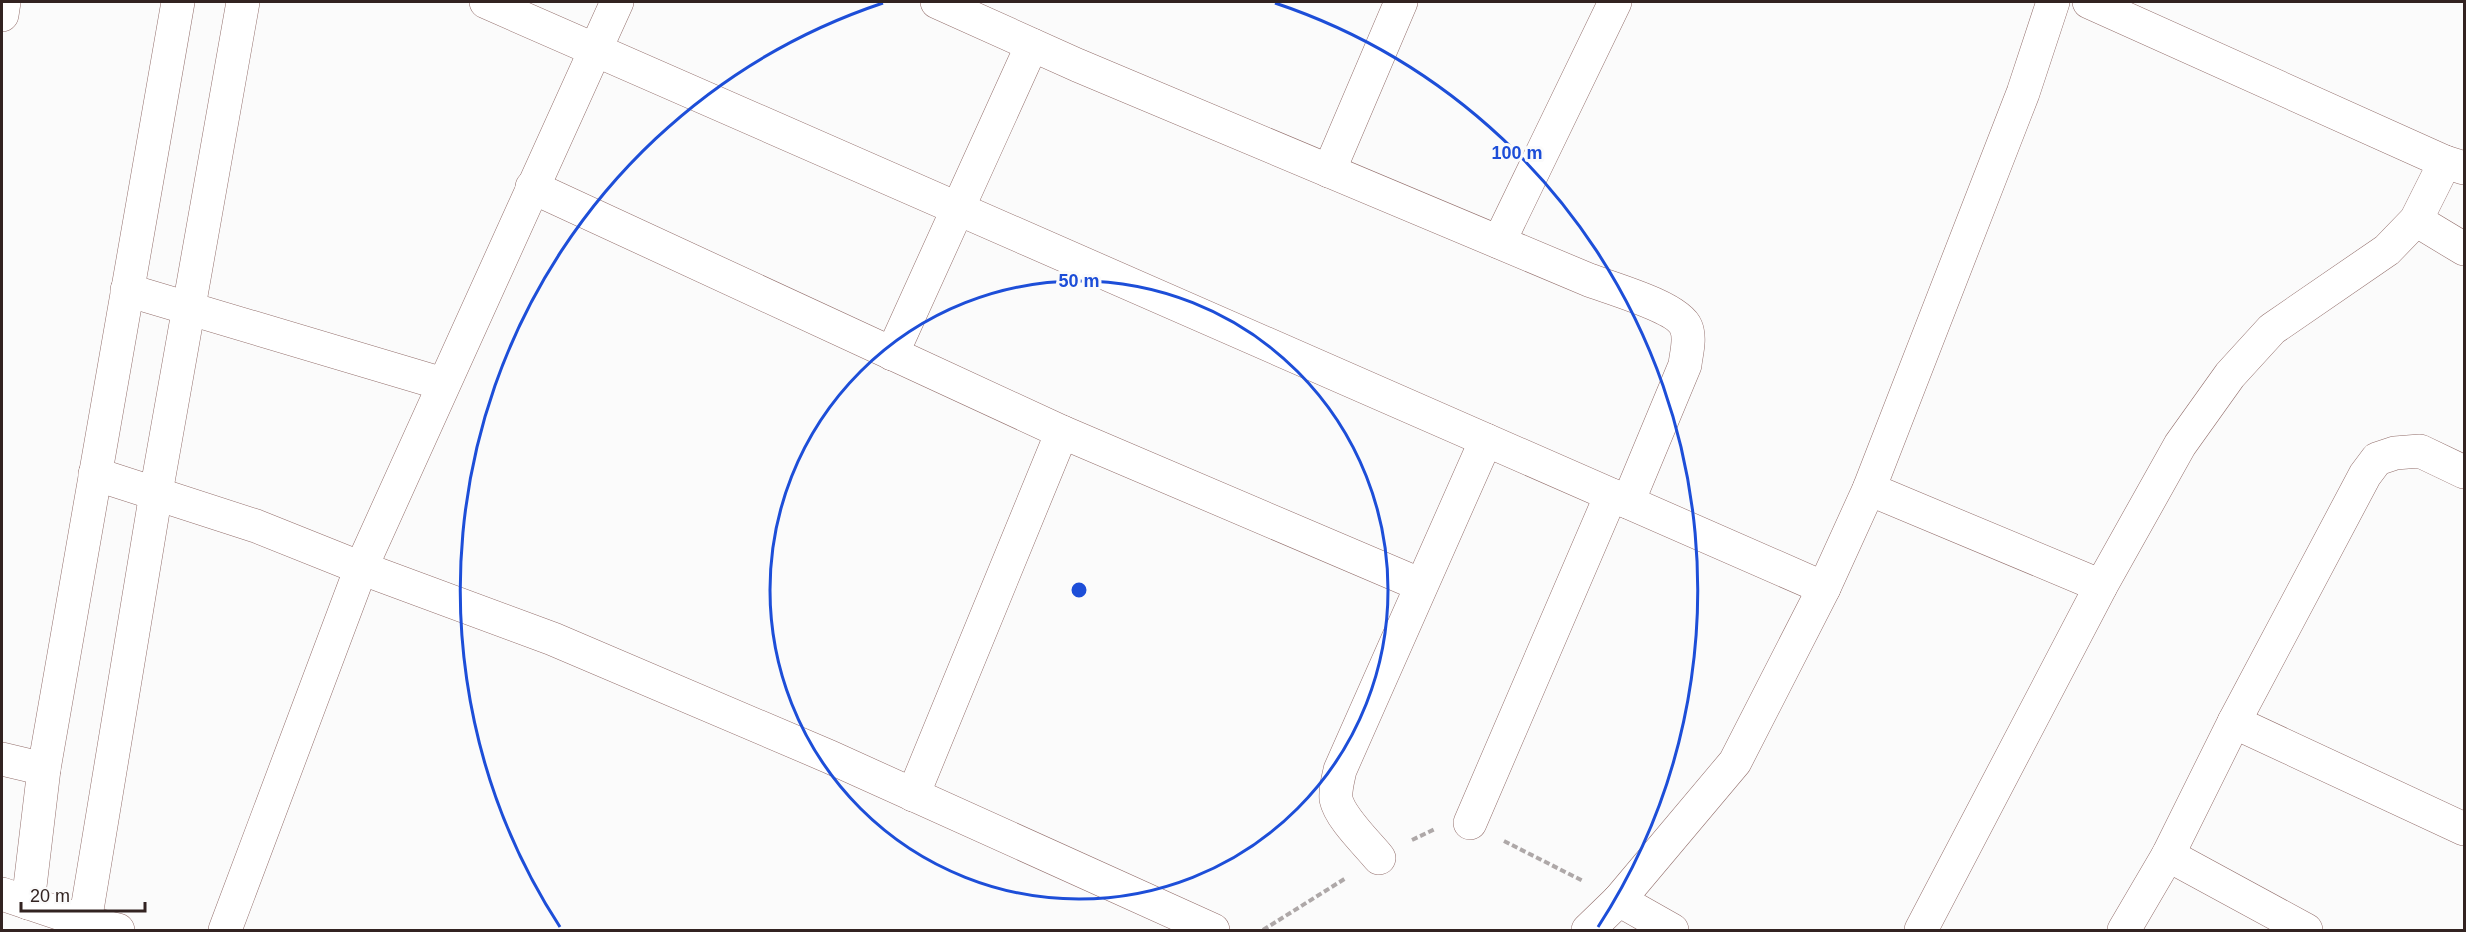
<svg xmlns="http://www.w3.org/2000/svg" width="2466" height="932" font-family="Arial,sans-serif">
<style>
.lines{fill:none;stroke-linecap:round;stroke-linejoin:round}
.minor-casing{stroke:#936f6c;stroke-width:34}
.path{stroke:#aea8a8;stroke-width:4;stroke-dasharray:6 3;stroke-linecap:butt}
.minor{stroke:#fff;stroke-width:33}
.ring{fill:none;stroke:#1d4ed8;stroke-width:3}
.centre{fill:#1d4ed8;stroke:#fbfbfb;stroke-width:3}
.ring-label{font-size:18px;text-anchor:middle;font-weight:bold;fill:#1d4ed8;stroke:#fbfbfb;stroke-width:6;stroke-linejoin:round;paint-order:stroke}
</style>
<rect width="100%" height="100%" fill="#fbfbfb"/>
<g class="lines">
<g class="minor-casing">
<g id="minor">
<path d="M486,2l1338,586"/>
<path d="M937,2l140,63 512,215c21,8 89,27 97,47 5,12 0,27 -1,38l-57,137"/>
<path d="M2089,2l356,160 19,6"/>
<path d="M2,15l2,-13"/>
<path d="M1329,171l72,-169"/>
<path d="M532,187l530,245 359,153"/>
<path d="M2416,220l48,29"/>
<path d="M1499,242l116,-240"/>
<path d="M127,290l316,94"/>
<path d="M892,354l140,-309"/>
<path d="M95,474l161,52 105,42 192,71 277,118 383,173"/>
<path d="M1869,489l232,97"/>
<path d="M2234,722l230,107"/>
<path d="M2,759l42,10"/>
<path d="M913,795l149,-363"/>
<path d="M1470,823l141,-328"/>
<path d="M2168,855l138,75"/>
<path d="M1379,858c-12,-15 -39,-40 -43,-59 -1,-10 2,-19 4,-29l146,-330"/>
<path d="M2,894l83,28 33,8"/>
<path d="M1619,900l53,30"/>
<path d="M28,903l16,-134 134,-767"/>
<path d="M85,922l71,-429 87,-491"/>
<path d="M225,930l136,-362 256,-566"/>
<path d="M1588,930l31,-30 116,-138 89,-174 45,-99 154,-396 30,-91"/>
<path d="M1921,930l180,-344 79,-141 50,-70 42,-46 115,-79 29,-30 29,-58"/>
<path d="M2124,930l44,-75 66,-133 131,-247 12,-16 18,-6 25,-2 44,21"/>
</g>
</g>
<g class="path">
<path d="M1412,840l23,-11"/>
<path d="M1504,841l79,40"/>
<path d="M1263,930l83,-52"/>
</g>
<use href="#minor" class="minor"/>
</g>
<g class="ring">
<circle cx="1079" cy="590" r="309"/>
<path d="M560 927A619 619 0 0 1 883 3M1275 3A619 619 0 0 1 1598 927"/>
</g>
<circle cx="1079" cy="590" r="9" class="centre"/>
<g class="ring-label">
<text x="1517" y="159">100 m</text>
<text x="1079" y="287">50 m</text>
</g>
<rect width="2466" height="932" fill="none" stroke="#322321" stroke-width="6"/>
<path d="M21 902v9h124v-9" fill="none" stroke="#322321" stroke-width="3"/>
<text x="30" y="902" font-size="18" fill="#322321" stroke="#fbfbfb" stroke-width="4.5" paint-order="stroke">20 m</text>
</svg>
